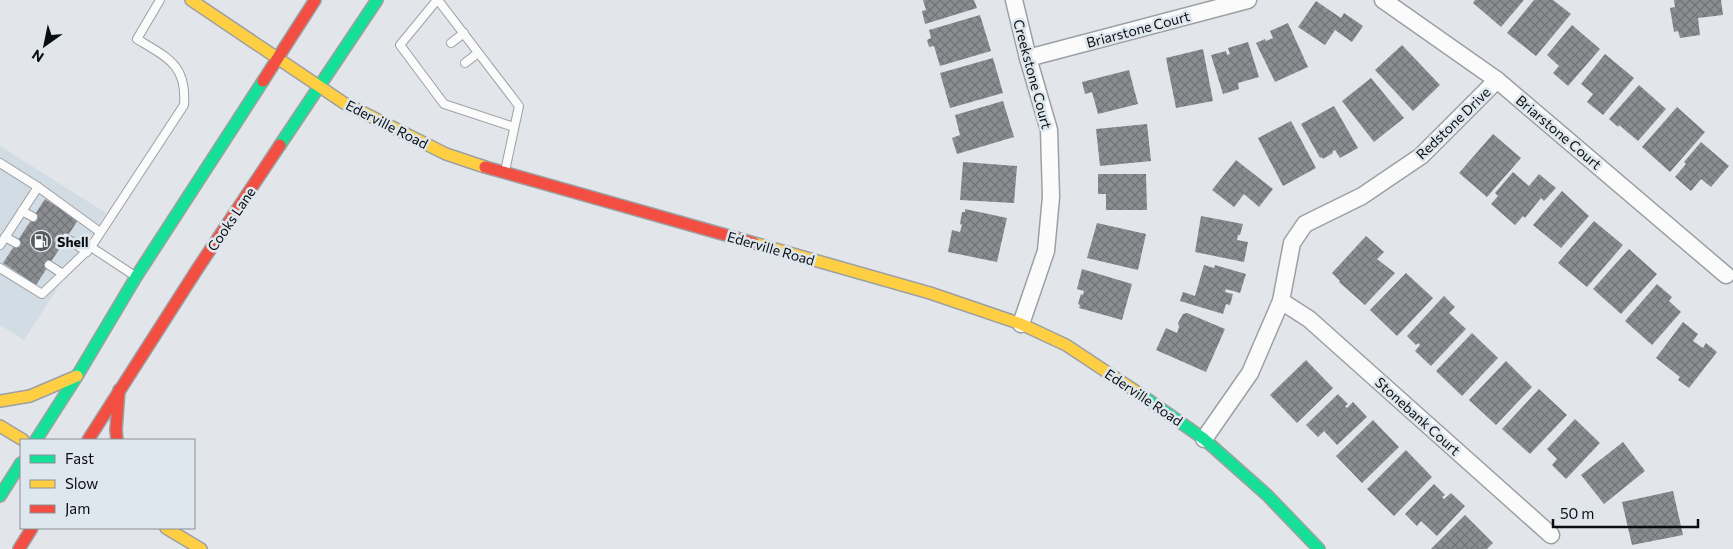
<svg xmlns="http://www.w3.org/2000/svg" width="1733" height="549" font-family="Commissioner,sans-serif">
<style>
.built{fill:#d2dce5}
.building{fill:url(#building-cross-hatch)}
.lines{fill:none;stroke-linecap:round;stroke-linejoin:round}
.lane-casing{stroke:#9da0a3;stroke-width:10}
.street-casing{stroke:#9da0a3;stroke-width:19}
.fast-casing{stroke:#9da0a3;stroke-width:14}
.slow-casing{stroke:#9da0a3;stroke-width:14}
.jam-casing{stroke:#9da0a3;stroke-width:14}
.lane{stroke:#fbfbfc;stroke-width:8}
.street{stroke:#fbfbfc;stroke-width:16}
.fast{stroke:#16e098;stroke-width:11}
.slow{stroke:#ffcf43;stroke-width:11}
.jam{stroke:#f24e42;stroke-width:11}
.labels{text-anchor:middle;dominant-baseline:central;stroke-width:5;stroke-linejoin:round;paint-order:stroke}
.street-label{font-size:14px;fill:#0b0e10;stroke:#dee6ee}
.poi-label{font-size:14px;font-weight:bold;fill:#0b0e10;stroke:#dee6ee;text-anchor:start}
</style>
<defs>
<pattern id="building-cross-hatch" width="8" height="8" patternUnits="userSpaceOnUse" patternTransform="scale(1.25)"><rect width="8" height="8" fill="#8b8d91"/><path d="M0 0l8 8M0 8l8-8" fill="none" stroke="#707275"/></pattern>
</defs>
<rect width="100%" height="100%" fill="#e2e6ea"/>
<path class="built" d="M0,146l106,67 -82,127 -24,-15z"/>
<g class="building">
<path d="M923,0h51l3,8 -52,16 -3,-13 4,-1z"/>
<path d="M1475,0h49l-23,27 -28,-24z"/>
<path d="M1534,0h19l18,14 -35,42 -29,-23z"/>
<path d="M1674,0h47l2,15 -25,3 2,17 -20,3 -2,-7 -4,1 -4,-24 5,-1z"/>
<path d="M1316,1l25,17 3,-5 19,13 -11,16 -17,-12 -10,15 -27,-18z"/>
<path d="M980,15l11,36 -51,15 -6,-20 -5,1 -2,-7 4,-2 -2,-8z"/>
<path d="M1288,23l20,44 -33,15 -19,-39 9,-4 1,2 7,-3 -3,-7z"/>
<path d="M1572,25l28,24 -32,37 -15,-13 6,-7 -12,-11z"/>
<path d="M1248,42l11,35 -21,6 1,6 -16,5 -12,-39 15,-4 1,4 3,-1 -2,-6z"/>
<path d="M1402,45l38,40 -27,26 -38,-41z"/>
<path d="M1203,49l10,52 -37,7 -10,-50z"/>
<path d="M1605,54l29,24 -31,37 -16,-13 6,-8 -12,-10z"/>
<path d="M993,58l10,35 -53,15 -10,-35z"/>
<path d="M1129,70l9,34 -40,10 -6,-22 -7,2 -3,-12z"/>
<path d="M1371,78l33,40 -30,24 -32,-41z"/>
<path d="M1639,85l27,24 -28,32 -19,-16 -1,2 -9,-8z"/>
<path d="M1003,101l11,36 -57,17 -5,-16 8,-3 -5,-20z"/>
<path d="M1334,106l24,42 -18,10 -5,-8 -3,2 1,1 -10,6 -1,-2 -2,1 -19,-34z"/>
<path d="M1677,107l28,25 -35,40 -28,-25z"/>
<path d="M1291,121l25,47 -33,18 -25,-48z"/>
<path d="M1147,124l4,37 -51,5 -4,-37z"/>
<path d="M1493,134l28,24 -34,39 -28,-24z"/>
<path d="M1701,142l28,24 -18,21 -10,-8 -10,12 -16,-14 11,-13 -2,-2z"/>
<path d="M1236,160l37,29 -14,18 -15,-13 -10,13 -22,-17z"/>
<path d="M963,162l54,4 -3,37 -54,-3z"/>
<path d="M1513,172l16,14 10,-12 17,14 -12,13 -3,-3 -16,20 -2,-2 -8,9 -24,-21 7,-8 -3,-3z"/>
<path d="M1098,174h48l1,36h-41v-16h-8z"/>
<path d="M1562,191l27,25 -28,32 -28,-23z"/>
<path d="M45,199l33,21 -42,65 -33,-22z"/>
<path d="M965,209l42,9 -10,44 -49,-10 4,-22 8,2 2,-7 -2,-1 2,-12h3z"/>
<path d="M1201,216l42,8 -3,11h-2l-1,5 11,2 -4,20 -49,-10z"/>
<path d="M1594,221l29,24 -36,42 -29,-24z"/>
<path d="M1097,223l49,11 -8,36 -51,-12z"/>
<path d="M1366,236l18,16 -7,7 18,14 -30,32 -26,-23 1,-1 -8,-8z"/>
<path d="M1629,249l28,25 -36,40 -28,-25z"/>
<path d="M1204,265l10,3 1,-3 31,9 -6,19 -14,-4 -1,3 8,2 -3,11 -4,-1 -3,10 -43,-13 3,-9 12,4z"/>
<path d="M1082,269l50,15 -10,36 -43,-12 1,-3 -2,-1 3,-10 2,1 1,-4 -7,-2z"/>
<path d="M1406,273l27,25 -36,38 -27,-26z"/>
<path d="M1657,284l15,13 -3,4 12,11 -29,33 -27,-24z"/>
<path d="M1444,296l11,11 -6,6 17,16 -35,37 -16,-15 5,-6 -2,-2 -2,2 -9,-9z"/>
<path d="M1187,313l38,16 -19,43 -50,-22 10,-22 11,5 2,-6 -1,-4 5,-9z"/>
<path d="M1683,322l15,12 -5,7 10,7 3,-5 11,9 -28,36 -11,-8 2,-3 -24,-19z"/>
<path d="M1472,333l26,25 -36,38 -26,-25z"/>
<path d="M1306,360l27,28 -36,35 -27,-28z"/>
<path d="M1506,361l26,26 -36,38 -27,-25z"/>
<path d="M1539,389l28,26 -37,39 -28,-25z"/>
<path d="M1338,394l10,10 -3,2 2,2 6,-6 14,15 -30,28 -13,-14 -6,6 -12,-12z"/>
<path d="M1575,419l25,24 -34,36 -14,-14 5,-6 -10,-10z"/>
<path d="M1373,420l26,27 -37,36 -26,-27z"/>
<path d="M1623,442l22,29 -41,33 -23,-29z"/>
<path d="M1406,450l26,27 -38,39 -27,-27z"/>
<path d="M1434,484l11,11 -3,2 2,2 7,-6 14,13 -28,30 -16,-15 -4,5 -12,-12z"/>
<path d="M1673,491l10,44 -51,10 -10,-43z"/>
<path d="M1465,515l28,28 -6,6h-56z"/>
</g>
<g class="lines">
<g class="lane-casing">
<g id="lane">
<path d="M437,0l-37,45 44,59 70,23"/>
<path d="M438,0l81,106 -14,65"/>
<path d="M451,43l13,-10"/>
<path d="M465,63l13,-10"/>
<path d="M0,163l38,24"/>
<path d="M22,211l11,6"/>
<path d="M5,237l11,6"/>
<path d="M66,238l21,14"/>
<path d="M0,245l38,-58 62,45"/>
<path d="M49,265l14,9"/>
<path d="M0,268l42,26 49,-47"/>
<path d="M135,276l-44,-29 93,-142c3,-40 -16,-47 -47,-66l23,-39"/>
</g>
</g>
<g class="street-casing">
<g id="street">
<path d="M1014,0l14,58 21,72 2,67 -5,54 -25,73"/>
<path d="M1383,0l114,80 229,195"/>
<path d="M1028,58l220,-58"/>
<path d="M1281,301l28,18 242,216"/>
<path d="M1204,439l46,-66 31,-72 11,-58 13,-19 57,-28 59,-40 76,-76"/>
</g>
</g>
<g class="fast-casing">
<g id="fast">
<path d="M280,145l97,-145"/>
<path d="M1140,394l64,45 63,56 52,54"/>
<path d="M36,440l41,-64 59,-99 127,-196"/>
<path d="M0,496l21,-33"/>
</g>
</g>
<g class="slow-casing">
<g id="slow">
<path d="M191,0l153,103 102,51 39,13"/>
<path d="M754,243l176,50 91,31 45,21 74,49"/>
<path d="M0,401l30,-5 47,-20"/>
<path d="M0,426l23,14"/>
<path d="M166,528l35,21"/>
</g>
</g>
<g class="jam-casing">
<g id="jam">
<path d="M263,81l52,-81"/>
<path d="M485,167l269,76"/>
<path d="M88,440l110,-172 82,-123"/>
<path d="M117,440l-1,-10 3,-40"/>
<path d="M19,549l13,-21"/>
</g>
</g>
<use href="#lane" class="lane"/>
<use href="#street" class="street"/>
<use href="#fast" class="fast"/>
<use href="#slow" class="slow"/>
<use href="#jam" class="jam"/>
</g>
<defs>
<g id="fuel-disc" transform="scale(1.125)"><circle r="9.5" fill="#565a5c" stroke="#dee6ee"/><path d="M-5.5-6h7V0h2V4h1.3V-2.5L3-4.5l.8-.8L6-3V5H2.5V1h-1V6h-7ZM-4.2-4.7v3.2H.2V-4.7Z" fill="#fff"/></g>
</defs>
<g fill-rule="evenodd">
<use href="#fuel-disc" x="41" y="241"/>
</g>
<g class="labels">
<g class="street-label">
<text transform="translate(1138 29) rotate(-15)">Briarstone Court</text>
<text transform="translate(1033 74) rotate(75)">Creekstone Court</text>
<text transform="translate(1453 123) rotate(-44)">Redstone Drive</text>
<text transform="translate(387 124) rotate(27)">Ederville Road</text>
<text transform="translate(1559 132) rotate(40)">Briarstone Court</text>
<text transform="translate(231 219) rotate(-56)">Cooks Lane</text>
<text transform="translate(771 248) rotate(16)">Ederville Road</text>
<text transform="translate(1144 397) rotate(34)">Ederville Road</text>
<text transform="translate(1418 416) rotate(42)">Stonebank Court</text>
</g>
<g class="poi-label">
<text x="57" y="241">Shell</text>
</g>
</g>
<rect x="20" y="439" width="175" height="90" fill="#dee6ee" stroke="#8a9095"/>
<rect x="30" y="455" width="25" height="8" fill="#16e098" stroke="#8a9095"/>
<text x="65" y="464" font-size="15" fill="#0b0e10">Fast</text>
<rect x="30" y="480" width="25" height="8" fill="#ffcf43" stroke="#8a9095"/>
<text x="65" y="489" font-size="15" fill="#0b0e10">Slow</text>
<rect x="30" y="505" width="25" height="8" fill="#f24e42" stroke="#8a9095"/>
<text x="65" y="514" font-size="15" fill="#0b0e10">Jam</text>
<g transform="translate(45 45) rotate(213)" stroke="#dee6ee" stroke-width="4" paint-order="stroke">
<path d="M0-4L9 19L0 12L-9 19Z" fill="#0b0e10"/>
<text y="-8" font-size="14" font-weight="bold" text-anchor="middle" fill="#0b0e10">N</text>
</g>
<path d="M1553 519v8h145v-8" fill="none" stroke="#0b0e10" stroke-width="2.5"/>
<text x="1560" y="519" font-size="15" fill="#0b0e10" stroke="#dee6ee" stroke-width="4" paint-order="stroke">50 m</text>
</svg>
